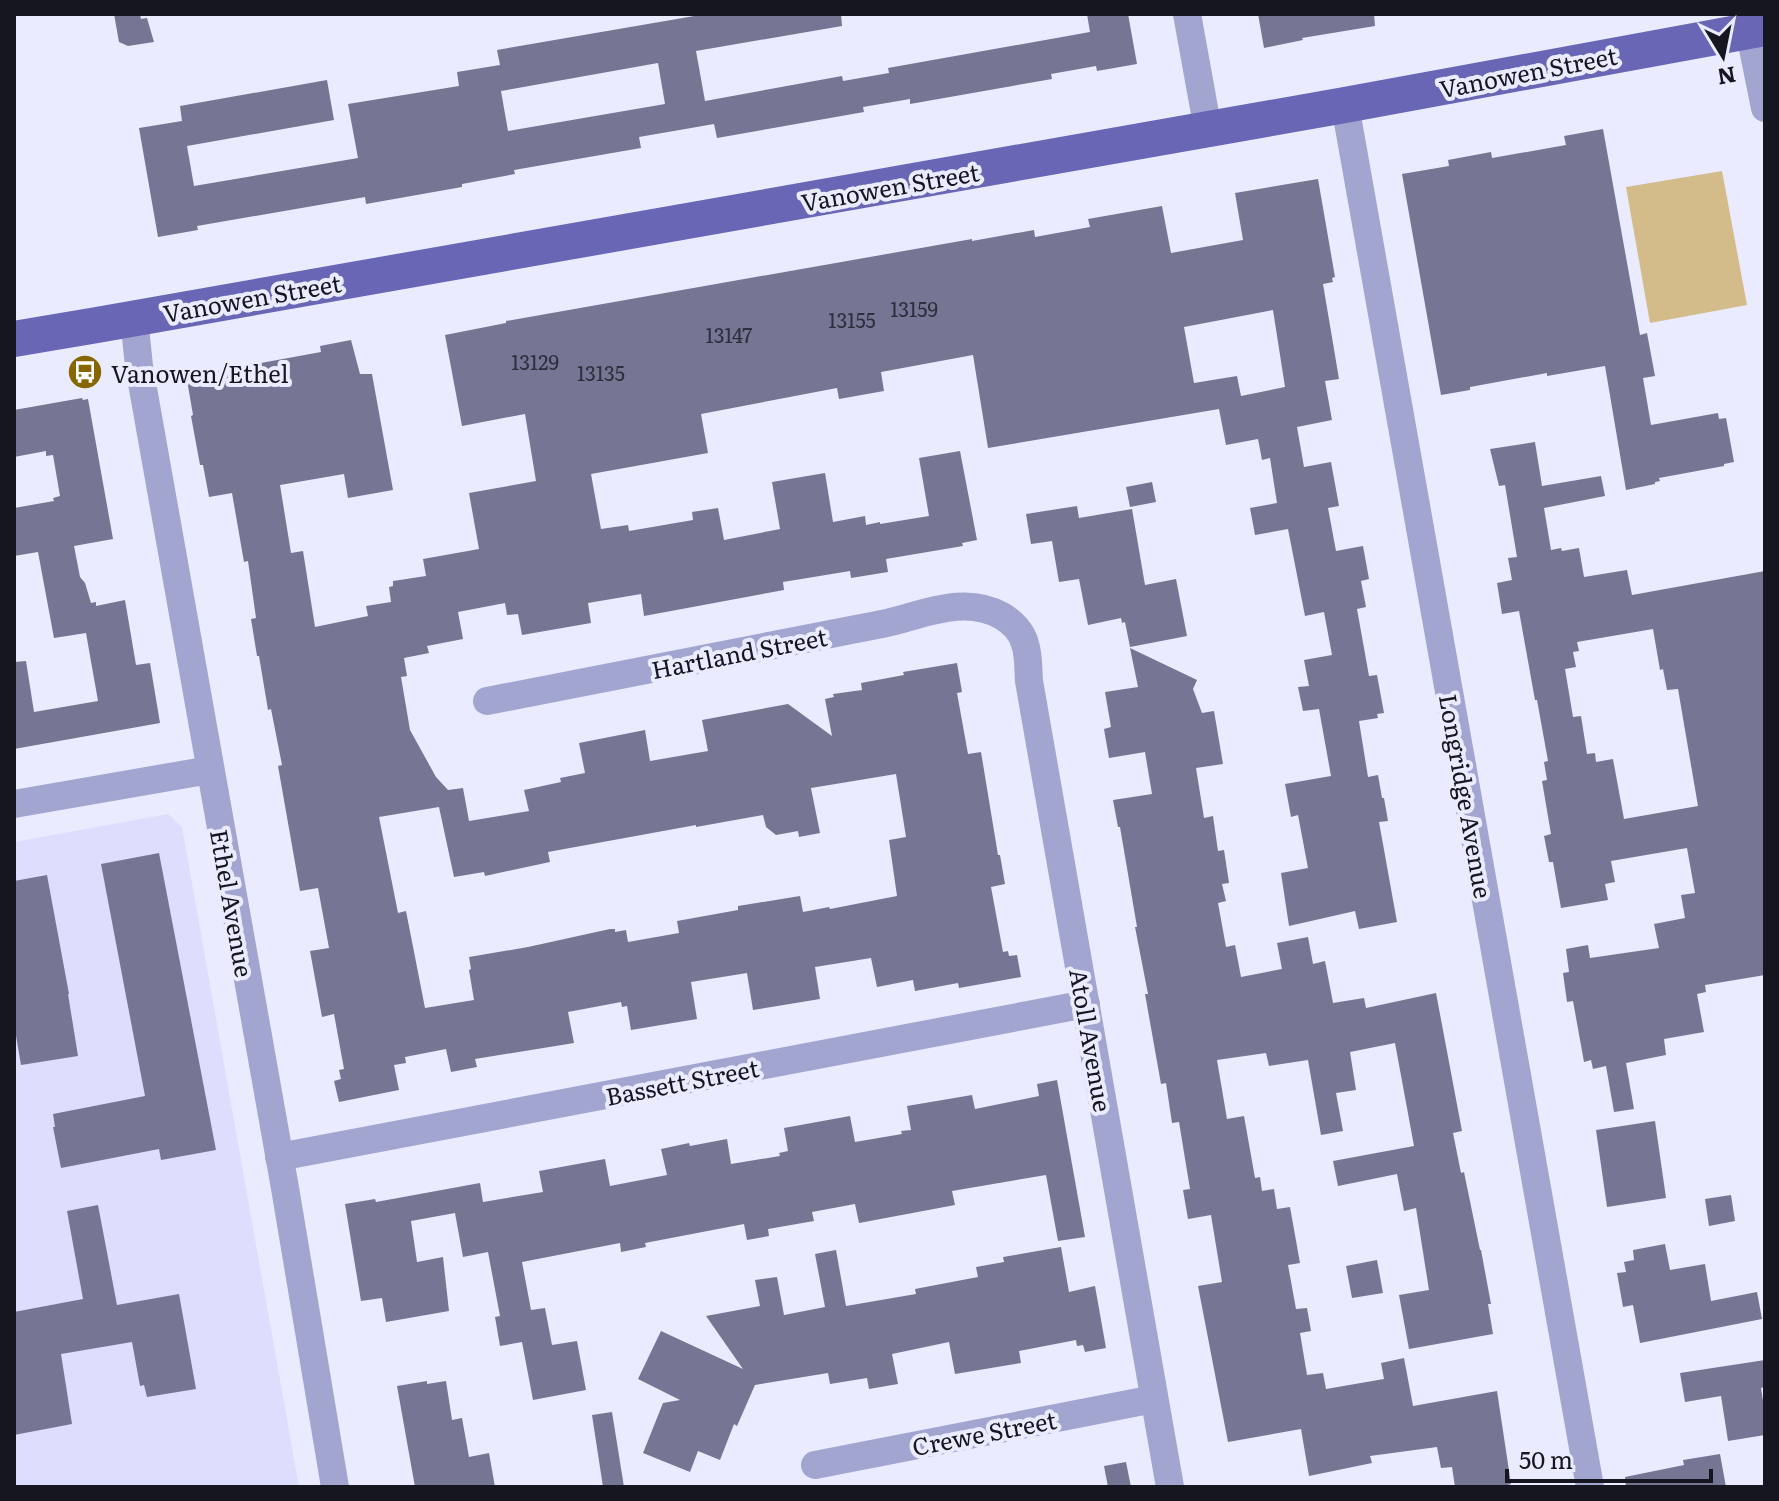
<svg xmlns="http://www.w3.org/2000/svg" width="1779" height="1501" font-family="Literata,serif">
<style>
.built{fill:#dddefe}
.green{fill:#d3bc8a}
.pier{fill:#eaebff}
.building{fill:#757693;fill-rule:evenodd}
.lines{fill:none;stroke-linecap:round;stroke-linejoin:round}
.minor{stroke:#a3a5d1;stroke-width:28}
.major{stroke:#6866b5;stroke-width:36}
.labels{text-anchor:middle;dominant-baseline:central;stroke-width:8;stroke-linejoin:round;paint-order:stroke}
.number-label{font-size:20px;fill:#2e2e3e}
.street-label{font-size:24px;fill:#161621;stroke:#eaebff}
.poi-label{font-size:24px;fill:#161621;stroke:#eaebff;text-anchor:start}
</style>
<rect width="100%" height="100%" fill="#eaebff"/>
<path class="built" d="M168,814l14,13 117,660h-285v-645z"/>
<path class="green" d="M1722,171l25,134 -97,18 -24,-136z"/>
<path class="pier" d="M1681,14h84l-3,99 -80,-96z"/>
<g class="building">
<path d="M114,14h26l1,5 6,-1 7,24 -26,4 -9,-4z"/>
<path d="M706,14h135l1,12 -146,25 9,50 137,-25 1,5 46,-8 -1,-5 202,-36 -3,-18h41l9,50 -40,7 -1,-5 -45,8 1,5 -142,25v-5l-47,8 1,5 -147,26 -3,-14 -75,13 2,11 -127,22 1,4 -53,10v3l-96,17 -1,-7 -168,29 1,4 -40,7 -19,-109 43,-7 -2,-15 147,-26 7,40 -147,26 7,40 164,-28 -10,-54 111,-18 -2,-14 43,-7 -3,-15zM658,63l7,41 -157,27 -7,-40z"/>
<path d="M1258,14h116l1,12 -73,12 1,2 -39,8z"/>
<path d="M1603,129l37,206 7,-2 8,43 -12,2 8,47 67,-12 1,6 7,-1 8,44 -10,2v2l-65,12 1,3 -5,1v2l-29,6 -21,-124 -58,10v-3l-77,14v3l-29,5 -39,-221 47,-8 -1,-6 43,-8 1,6 74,-13 -2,-9z"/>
<path d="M1318,179l17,98 -3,1 1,4 -10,2 16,95 -14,2 7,39 -35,7 7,40 27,-5 8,44 -11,2 8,43 27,-5 6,33 -8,2 5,26 -9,2 12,67 8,-1 7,38 -7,1 1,4 -19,3 9,56 10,-2 4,23h2l4,23 -9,1 18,100 -38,7 -4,-18 -66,15 -8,-53 27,-5 -10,-53 -7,2 -6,-33 46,-8 -12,-67 -16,2 -5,-24 11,-1 -5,-26 28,-5 -8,-43 -19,4 -17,-87 -33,6 -5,-27 27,-5 -7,-45 -8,2 -4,-21 -32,6 -7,-36 -231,39 -15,-93 -92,17 3,19 -45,8 -2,-11 -136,26 7,39 -117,21 10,55 27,-4 1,6 64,-11 -1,-8 26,-4 6,32 56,-11 -8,-47 53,-9 8,49 32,-6 1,9 14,-3v2l49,-8 -10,-58 41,-7 17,89 -15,3 1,3 -77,13 2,13 -37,6 -1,-7 -67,11 1,8 -140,26 -3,-22 -53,9 3,20 -69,12 -4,-21 -11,1 -2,-12 -47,9 5,27 -36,7 2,7 -25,5 3,18 -6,1 9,53 26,47 12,13 15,-2 6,33 60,-10 -5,-21 37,-8 -1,-4 25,-5 -6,-30 66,-13 5,31 58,-10 -6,-31 86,-16 44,32 -7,-37 9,-2 -1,-3 29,-4 -1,-7 43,-8 -1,-3 54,-9 5,29 -5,1 11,61 13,-2 17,103h2l5,29 -14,3 12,65 5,-1 1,5 8,-1 4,22 -62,11 -1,-5 -43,8 -2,-11 -36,7 -6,-29 -56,9 5,32 -67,11 -6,-37 -56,9 6,37 -66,11 -4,-24 -5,1 -1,-5 -53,10 6,31 -99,16 2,8 -26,5 -5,-23 -41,8 1,6 -12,2 5,25 -60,12 -5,-21 7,-2 -2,-9 5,-1 -10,-55 -12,3 -12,-66 19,-3 -11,-60 -18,3 -22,-125 4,-1 -11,-56 -3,1 -9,-54h-2l-6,-37 5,-1 -8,-57 -4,1 -12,-69 -23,4 -6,-32h-3l-9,-49 2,-1 -6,-35 4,-1 -1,-3 131,-24 -1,-6 31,-6 9,34h12l21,116 -45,8 -4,-24 -64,11 11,68 12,-2 12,76 53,-11 -2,-10 25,-4 -2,-15 4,-1v-5l33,-5 -3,-17 56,-10 -10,-56 67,-12 -11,-67 -63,12 -17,-91 61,-12v-2l466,-82v2l62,-11 1,7 55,-10 -2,-8 74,-13 9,47 72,-13 -8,-47zM1273,310l12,77 -44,9 -4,-20 -43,7 -10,-56zM896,774l10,63 -17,3 8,56 -67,13 -1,-2 -26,5 -3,-16 -62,10v4l-61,11 2,12 -51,9 -2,-12 -11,2v-3h-5l-82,18 -59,10 2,12 -2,1 5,30 -49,8 -19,-97 -8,2 -19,-96 60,-10 15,70 30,-5 1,4 65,-14 -2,-10 148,-27v2l67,-12 3,12 10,8 22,-4 1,6 21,-4 -9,-45z"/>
<path d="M82,398l1,2 5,-1 25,140 -39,7 6,31 5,6 6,20 5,-1v4l29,-6 11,65 14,-2 10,60 -146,26v-87l12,-1 8,51 64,-11 -12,-68 -32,5 -16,-86 -24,4v-48l40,-7 -1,-3 7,-2 -7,-41 -7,1v-5l-32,6v-47z"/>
<path d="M1535,442l7,44 59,-10 4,20 -61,12 7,42 10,-2 1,3 17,-3 5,29 43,-7 5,25 133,-24v404l-60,10 1,7 -9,2 7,38 -40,7 2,16 -40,8 8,46 -20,3 -8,-46 -13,3 -2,-9 -7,2 -11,-61 -6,1 -4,-29 6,-1 -3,-23 22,-4 2,13 69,-10 -5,-24 31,-6 -4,-23 14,-2 -8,-45 -76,13 4,21 -10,2 3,16 -47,8 -8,-46h-4l-5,-26 7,-2 -9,-53 5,-1 -3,-18 4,-1 -11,-61h-2l-16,-89 -17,3 -5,-31 15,-3 -4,-22 9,-1 -12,-72 -6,1 -9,-37zM1653,629l7,41 3,-1 4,21 11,-1 20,117 -74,13 -11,-60 -17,3 -1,-9 -8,1 -6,-38 -8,1 -8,-48 11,-2 -3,-15 6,-1 -2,-9z"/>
<path d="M1152,482l4,20 -26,5 -4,-20z"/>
<path d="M1077,506l2,12 53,-9 13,76 31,-6 11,57 -57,11 -5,-25 -3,1 -1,-5 -33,7 -9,-46 -20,3 -7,-41 -21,3 -5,-30z"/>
<path d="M1130,648l67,32 -4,9 9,24 12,-2 9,53 -27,4 8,50 9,-2 5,35 6,-1 5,33 -7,1 4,17 -8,2 8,44 9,-2 6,32 41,-8 -5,-26 31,-6 5,27 12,-3 8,42 31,-5 2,10 70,-15 26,138 -9,2 8,40 3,-1 16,78h1l10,54h-3l5,30 -84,15 -10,-54 30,-5 -13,-82 -12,3 -7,-37 -59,12 -5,-25 81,-15 -19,-103 -45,9 6,38 -20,3 7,38 -22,4 -13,-75 -39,6 -3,-13 -49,7 10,59 17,-3 11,62 5,-1 2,14 12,-2 3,20 13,-2 10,56 -12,2 8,44 11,-1 4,23 -11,2 7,42 16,-2 3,16 58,-10 -3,-16 23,-5 9,48 84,-15 14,93 -3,1v2h-53l-3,-20 -11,1 -4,-21 -67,9 2,7 -63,13 -8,-47 -73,13 -30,-156 24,-4 -11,-67 -23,4 -5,-29 7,-1 -11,-67 -7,1 -6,-40 -5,1 -16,-90h3l-13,-67h2l-17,-100h-2l-5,-27 39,-6 -7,-42 -36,6 -5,-29 7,-2 -6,-35 33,-5z"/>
<path d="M159,853l57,297 -55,10 -2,-11 -98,19 -8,-41h2l-2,-13 92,-18 -44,-232z"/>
<path d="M47,875l22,119h-1l10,62 -57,9 -7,-41v-143z"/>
<path d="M1057,1080l28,157 -27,4 -12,-66 -94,16 3,14 -96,18 -4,-19 -43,8 2,9 -46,8 1,7 -22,4 -3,-16 -99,19 1,4 -25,5 -1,-9 -98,19 9,48 14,-2 7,37 25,-4 9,49 -53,10 -11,-58 -22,4 -5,-29 5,-1 -12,-64 -25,5 -8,-44 -44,8 6,41 26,-5 6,54 -63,11 -4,-24 -21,3 -16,-97 30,-5 1,3 104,-19 3,19 60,-10 -4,-21 66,-12 5,27 57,-11 -6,-26 28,-6 1,3 37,-7 4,25 49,-8 -1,-3 9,-2 -4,-23 66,-12 5,26 47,-8 -1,-3 10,-1 -4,-24 65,-11 3,14 64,-13 -2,-12z"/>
<path d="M1655,1121l11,77 -59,9 -11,-77z"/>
<path d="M1731,1195l4,26 -26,5 -4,-27z"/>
<path d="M98,1205l19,100 62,-11 17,95 -49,8 -3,-12 -4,1 -8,-44 -71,12 11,70 -58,11v-123l69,-13 -16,-88z"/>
<path d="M1665,1244l5,26 35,-6 6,37 46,-9 5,27 -122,24 -7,-38 -10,2 -6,-34 9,-1 -2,-10 10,-2 -1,-10z"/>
<path d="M1061,1247l8,45 26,-6 11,62 -21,4 -2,-7 -6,1 -1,-6 -57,11 2,12 -66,11 -6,-32 -57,12 6,30 -29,5 -2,-11 -37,6 -2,-11 -73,12 -18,41 -3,-2 -14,36 -22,-9 -8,21 -47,-19 20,-50 17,-3 -42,-21 23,-48 82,38 -37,-53 54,-10 -5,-26 22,-3 7,38 41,-8 -10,-53 21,-4 10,56 70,-12 -1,-5 63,-12 -2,-10 28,-5 -1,-5z"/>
<path d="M1377,1260l6,33 -31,5 -6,-32z"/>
<path d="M1765,1360v27l-4,1 4,26v21l-37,6 -7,-45 -36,6 -5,-29z"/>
<path d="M427,1381v3l19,-3 6,39 10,-2 7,39 20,-4 6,34h-80l-18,-101z"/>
<path d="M612,1412l12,75h-21l-11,-72z"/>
<path d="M1720,1454l6,33h-100l-1,-10 59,-12 -1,-5z"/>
<path d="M1126,1462l5,25h-23l-4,-21z"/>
</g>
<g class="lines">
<g class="minor">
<path d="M1187,14l21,116"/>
<path d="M1746,14l19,94"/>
<path d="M1345,105l245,1382"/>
<path d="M134,318l5,48 146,822 50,299"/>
<path d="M487,701l400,-78c38,-9 78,-28 115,-7 10,6 20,16 23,28 4,11 3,25 4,37l141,806"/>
<path d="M14,804l196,-34"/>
<path d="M279,1157l807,-153"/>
<path d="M815,1465l339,-66"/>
</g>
<path class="major" d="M14,339l83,-14 1248,-220 420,-77"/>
</g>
<defs>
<g id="bus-disc" transform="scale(1.8)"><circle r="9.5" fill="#886602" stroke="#eaebff"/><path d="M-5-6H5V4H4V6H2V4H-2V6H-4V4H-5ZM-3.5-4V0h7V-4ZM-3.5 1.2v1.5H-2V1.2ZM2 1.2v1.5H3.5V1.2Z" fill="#fff"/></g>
</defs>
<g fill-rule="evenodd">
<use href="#bus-disc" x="85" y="372"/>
</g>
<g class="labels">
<g class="number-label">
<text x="914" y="308">13159</text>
<text x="852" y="319">13155</text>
<text x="729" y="334">13147</text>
<text x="535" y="361">13129</text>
<text x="601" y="372">13135</text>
</g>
<g class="street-label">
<text transform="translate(1528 71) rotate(-11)">Vanowen Street</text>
<text transform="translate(890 186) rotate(-10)">Vanowen Street</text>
<text transform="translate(252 297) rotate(-10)">Vanowen Street</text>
<text transform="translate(739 652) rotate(-11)">Hartland Street</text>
<text transform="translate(1467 796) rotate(80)">Longridge Avenue</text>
<text transform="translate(233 903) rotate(80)">Ethel Avenue</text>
<text transform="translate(1092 1040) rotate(80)">Atoll Avenue</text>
<text transform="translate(682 1081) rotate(-11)">Bassett Street</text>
<text transform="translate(984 1432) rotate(-11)">Crewe Street</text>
</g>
<g class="poi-label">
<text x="111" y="372">Vanowen/Ethel</text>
</g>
</g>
<rect width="1779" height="1501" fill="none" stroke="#161621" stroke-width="32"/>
<g transform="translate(1723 56) rotate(170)" stroke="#eaebff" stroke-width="6" paint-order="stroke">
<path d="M0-6L14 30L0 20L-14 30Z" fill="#161621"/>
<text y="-12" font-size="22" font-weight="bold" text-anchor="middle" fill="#161621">N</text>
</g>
<path d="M1507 1469v12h204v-12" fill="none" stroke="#161621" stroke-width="4"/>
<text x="1519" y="1469" font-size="24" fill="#161621" stroke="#eaebff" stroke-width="6" paint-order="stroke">50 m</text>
</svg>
